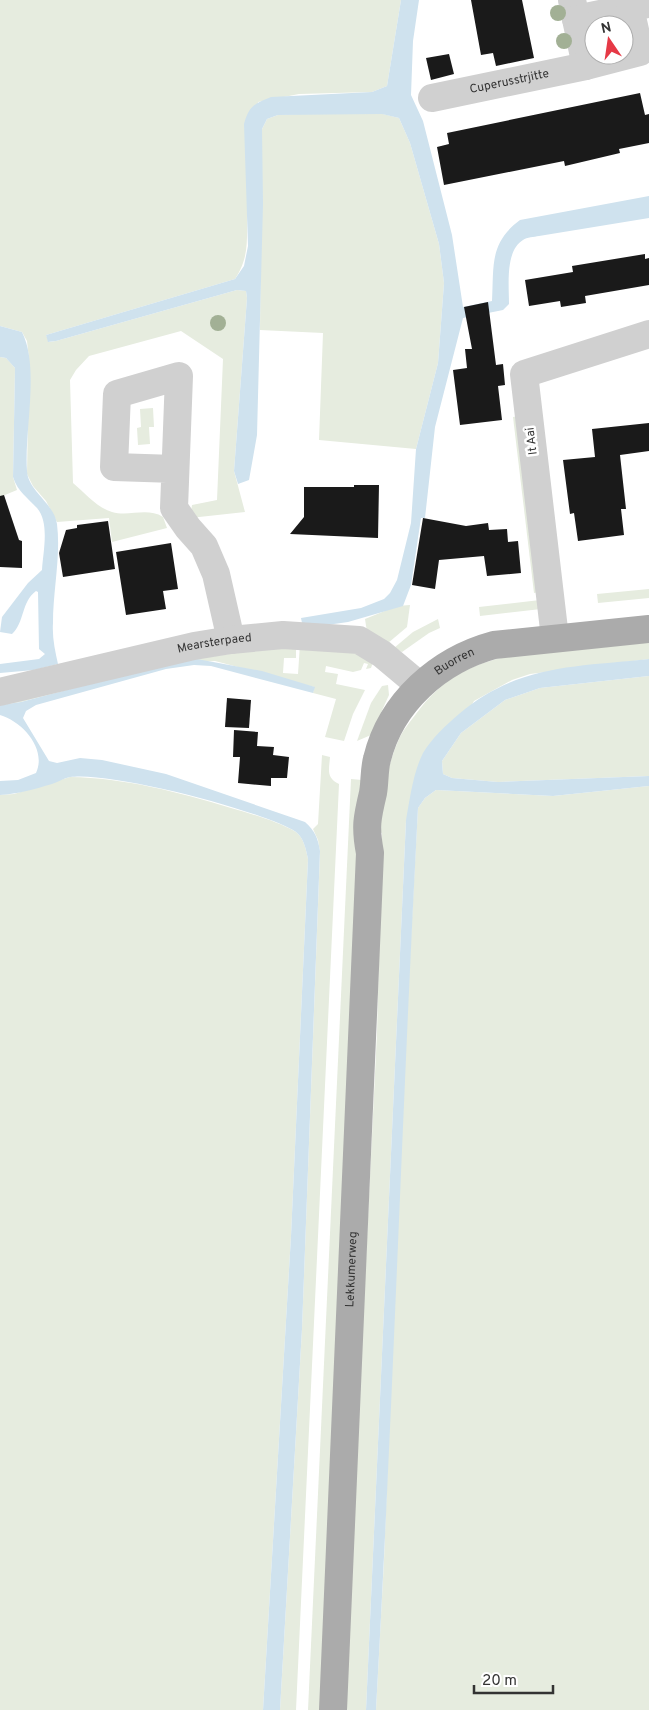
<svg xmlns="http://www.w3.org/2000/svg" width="649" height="1710" font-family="Overpass,sans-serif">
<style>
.green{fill:#e6ecdf}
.water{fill:#cfe2ee}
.building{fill:#1a1a1a}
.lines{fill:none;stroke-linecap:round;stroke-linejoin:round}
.minor{stroke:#d0d0d0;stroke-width:28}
.major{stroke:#ababab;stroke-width:28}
.tree{fill:#a2b095}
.labels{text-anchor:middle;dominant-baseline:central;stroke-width:5;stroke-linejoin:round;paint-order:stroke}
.street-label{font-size:12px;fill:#333;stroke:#fff}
</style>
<rect width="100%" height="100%" fill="#fff"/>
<g class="green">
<path d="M0,0h401l-14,86 -15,6 -73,2 -41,8c-4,35 -7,69 -10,103 -3,29 4,48 -13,74l-189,56 3,7 7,-1 181,-51 9,1 1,7 -13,173 11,41 -55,6 2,-13 25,-5 6,-141 -42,-28 -92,25 -13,14 -6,10 3,103c12,10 23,24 39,29 17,5 35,-5 51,5l4,11 -55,14 -3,-24 -52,4 -11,-21 -13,-15 -6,-12 2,-115 -2,-18 -5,-9 -22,-6z"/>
<path d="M316,113l67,1 16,4 11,25 29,101 5,39 -6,80 -22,86 -97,-9 4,-107 -63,-3 2,-201 5,-10 11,-4z"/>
<path d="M0,357l6,1 9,10 -2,109 4,13 -17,7z"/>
<path d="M153,408l1,19h-5l1,17 -12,1 -1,-17 4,-1 -1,-18z"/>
<path d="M519,416l21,176 -6,1 -21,-176z"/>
<path d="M649,589v9l-51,5 -1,-9z"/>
<path d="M540,600l1,9 -61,7 -1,-9z"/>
<path d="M410,605l-3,22 -19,16 -21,-11 -2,-13 32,-13z"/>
<path d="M438,619l2,9 -11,5 -27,19 -8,-4 19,-16z"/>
<path d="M649,640v19l-119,15 -18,6 -38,21 -68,119 -40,890h-22l33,-677 5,-200 -6,-2c6,-31 10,-63 23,-92 4,-9 11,-17 17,-25 38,-53 86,-59 146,-65 29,-3 58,-6 87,-9z"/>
<path d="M296,644v14h-12l-1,15 15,1 2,-30 53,5 20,13 -2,6 -5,1 2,-5 -4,-1 -3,7 -8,2 -27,-6 -1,6 13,2 -2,10 29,6 -12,24 -9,27 -19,-4 11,-38 -23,-6 1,-6 -99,-26 -50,3 -144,38 -21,3 114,-34z"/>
<path d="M649,676v100l-151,6 -46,-4 -9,-4 -1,-13 19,-28 44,-33 35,-12z"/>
<path d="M388,685l1,10 -18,40 -14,6 14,-38 11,-17z"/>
<path d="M322,755l8,2c-1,13 -4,21 9,27l-43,926h-16l22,-381 18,-477 -2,-12 -5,-11 5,-5z"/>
<path d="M70,777c55,1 108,15 161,31 21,6 46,13 65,24 8,6 10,18 12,27l-17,377 -28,474h-263v-915l14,-1z"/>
<path d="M351,779l11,1 -40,930h-14z"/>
<path d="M649,786v924h-273l8,-150 17,-440 17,-312 7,-10 11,-8 117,6z"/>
</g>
<g class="water">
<path d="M401,0h18l-6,41 -2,54 12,26 29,114 11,72 29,-6c2,-35 -3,-58 28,-81l129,-24v22l-110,18c-5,1 -12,1 -16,4 -18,11 -14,45 -14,64l-6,6 -40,8 -28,109 -10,91h-4l-10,67 -8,21 -55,16 -21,3 -25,-2 -1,-5 60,-10 23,-9 6,-6 7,-13 14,-57 5,-74 22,-86 6,-80 -5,-39 -29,-101 -11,-25 -17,-4 -104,1 -11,4 -5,10 1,75 -6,231 -8,45 -11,4 -4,-13 13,-173 -1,-7 -9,-1 -181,51 -8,1 -2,-7 189,-56 9,-13 4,-20 -4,-122c5,-18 10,-20 27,-27l101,-5 15,-6z"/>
<path d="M0,326l22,6c18,36 2,99 5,139 1,20 27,32 30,53 4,32 -4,66 -4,99 -1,14 2,28 5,41l-24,6 -34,3v-9l39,-5 6,-5 -6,-5 -1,-57 -2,-1c-15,11 -11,31 -24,43l-12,-2 2,-15 26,-34 14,-13c1,-18 8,-47 -5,-62 -10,-11 -19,-16 -24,-31l2,-109 -9,-10 -6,-1z"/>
<path d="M197,659l65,12 53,16 -2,6 -102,-27 -17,-1 -28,4 -130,36 -10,6 -3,7 26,43 8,2 23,-5 22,2 64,14 139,48c10,9 13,16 15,29l-18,478 -22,381h-17l28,-474 17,-377c-2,-9 -4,-21 -12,-27 -35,-22 -186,-61 -226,-55 -6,1 -12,5 -18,7 -17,5 -34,10 -52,11v-14l18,-1 18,-7c11,-24 -13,-51 -36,-58v-10l21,-3 144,-38z"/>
<path d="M649,659v17l-109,12 -35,12 -44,33 -19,28 1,13 9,4 46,4 151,-6v10l-96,10 -117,-6 -11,8 -7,10c-16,300 -25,601 -42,902h-10l40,-890c4,-22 7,-47 17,-67 9,-15 23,-28 36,-39 59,-50 117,-47 190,-55z"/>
</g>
<g class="building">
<path d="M471,0h51l12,58 -38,8 -3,-13 -12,2z"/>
<path d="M449,54l5,20 -23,6 -5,-22z"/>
<path d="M640,93l5,22 4,-1v29l-30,6 1,4 -55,13 -1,-5 -120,24 -7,-38 12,-3 -2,-11z"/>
<path d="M645,254v5l4,-1v27l-64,11 1,7 -25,4 -1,-6 -31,5 -4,-26 48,-8 -1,-6z"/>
<path d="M488,302l8,63 7,-1 2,21 -7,1 4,34 -42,5 -7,-55 14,-2 -2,-19h7l-8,-42z"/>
<path d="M649,423v28l-29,4 6,54h-5l3,26 -46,6 -4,-28 -4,1 -7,-54 32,-3 -3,-28z"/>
<path d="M354,485h25l-1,53 -88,-4 14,-17v-30h50z"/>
<path d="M4,495l15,45 3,1v27l-22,-1v-71z"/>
<path d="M423,518l43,8 22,-3 1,7 18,-1 1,13 10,-1 3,32 -34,3 -3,-20 -45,4 -4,29 -23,-4z"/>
<path d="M108,521l7,48 -52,8 -4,-24 7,-23 11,-2v-3z"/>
<path d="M171,543l7,46 -15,2 3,18 -40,6 -10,-63z"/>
<path d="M227,698l24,2 -2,28 -24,-1z"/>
<path d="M234,730l24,2 -1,14 17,1 -1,8 16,2 -2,21h-16v8l-33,-3 2,-26h-7z"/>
</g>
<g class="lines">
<g class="minor">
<path d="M572,0l4,19 72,-15"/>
<path d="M576,19l10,47"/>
<path id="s1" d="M432,98l154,-32 54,-14 -10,-44"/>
<path d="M175,469l-61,-2 3,-73 62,-18 -5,132 14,20 16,18 12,28 15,66"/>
<path d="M555,638l-31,-264 125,-40"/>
<path id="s2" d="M0,692l194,-46 37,-6 52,-5 76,5 23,14 37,31"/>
</g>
<path class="major" id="s3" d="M333,1710l37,-857c-5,-26 -3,-35 3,-60 2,-11 1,-23 4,-34 14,-57 62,-99 117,-114l155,-16"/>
</g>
<g class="tree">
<circle cx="558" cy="13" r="8"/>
<circle cx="564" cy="41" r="8"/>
<circle cx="218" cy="323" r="8"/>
</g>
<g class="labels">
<g class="street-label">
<text stroke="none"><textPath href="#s1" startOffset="79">Cuperusstrjitte</textPath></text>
<text transform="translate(532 441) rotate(-97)">It Aai</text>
<text stroke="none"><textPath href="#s2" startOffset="220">Mearsterpaed</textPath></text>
<text stroke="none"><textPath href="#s3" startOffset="1081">Buorren</textPath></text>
<text stroke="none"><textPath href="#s3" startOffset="441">Lekkumerweg</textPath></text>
</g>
</g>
<g transform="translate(609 40) rotate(347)"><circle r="24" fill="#ffffff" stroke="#adadad"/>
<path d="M0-4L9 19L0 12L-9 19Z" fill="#e63946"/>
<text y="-8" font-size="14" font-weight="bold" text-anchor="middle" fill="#333333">N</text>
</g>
<path d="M474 1685v8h79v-8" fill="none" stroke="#333333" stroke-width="2.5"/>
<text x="482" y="1685" font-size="15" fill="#333333" stroke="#ffffff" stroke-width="4" paint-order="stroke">20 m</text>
</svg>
